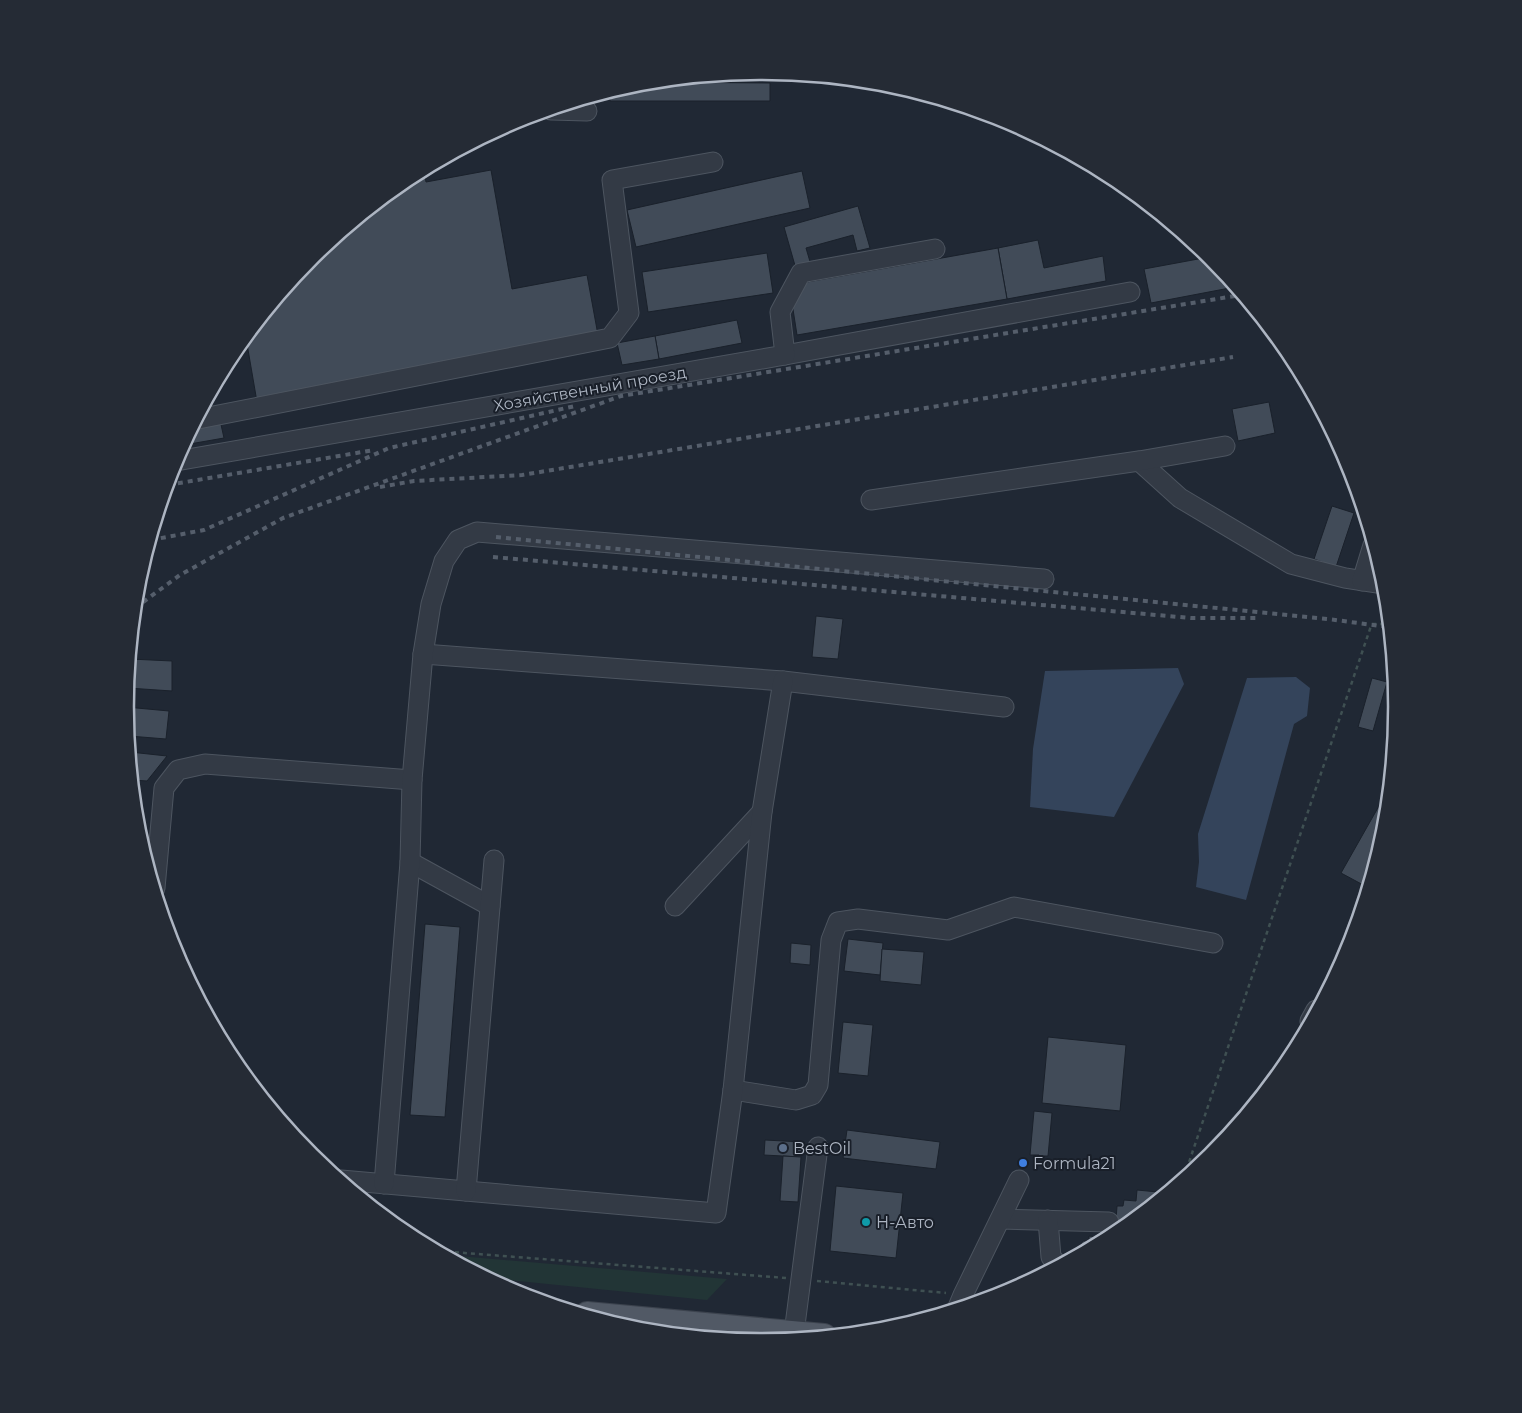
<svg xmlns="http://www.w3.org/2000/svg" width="1522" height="1413" font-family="Montserrat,sans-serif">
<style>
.green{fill:#223536}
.water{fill:#34445b}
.building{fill:#414b58;stroke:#1a212b}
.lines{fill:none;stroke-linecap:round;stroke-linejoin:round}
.minor-casing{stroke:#4d5560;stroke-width:21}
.major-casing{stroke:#3c434e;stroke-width:26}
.path{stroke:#3f5052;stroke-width:2.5;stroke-dasharray:4 4;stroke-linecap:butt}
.minor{stroke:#333a45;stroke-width:19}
.major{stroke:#515965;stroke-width:24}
.rail{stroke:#555e6b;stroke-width:4;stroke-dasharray:5 5;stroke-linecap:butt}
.service-dot{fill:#5c6f8a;stroke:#191f29;stroke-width:2}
.shop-dot{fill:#3f7fe0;stroke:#191f29;stroke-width:2}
.culture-dot{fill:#0f9aa8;stroke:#191f29;stroke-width:2}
.labels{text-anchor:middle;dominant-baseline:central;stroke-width:4;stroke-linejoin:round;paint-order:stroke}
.street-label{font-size:16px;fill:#adb5c2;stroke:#191f29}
.poi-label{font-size:16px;fill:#adb5c2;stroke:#191f29;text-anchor:start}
.rim{fill:none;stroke:#adb5c2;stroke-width:2.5}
</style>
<rect width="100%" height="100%" fill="#202834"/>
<path class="green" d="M447,1255l280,24 -20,21 -218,-22z"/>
<g class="water">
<path d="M1178,668l6,16 -70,133 -84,-10 3,-58 12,-78z"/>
<path d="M1296,677l14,11 -3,28 -13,8 -48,176 -50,-13 3,-25 -1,-28 49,-156z"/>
</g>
<g class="building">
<path d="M647,82l123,1v18h-160v-9l27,-9z"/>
<path d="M424,170l2,12 65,-12 21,119 75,-14 11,60 -275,50 1,5 -67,12 -11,-64 66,-81 96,-79z"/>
<path d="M802,171l8,37 -174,39 -9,-37z"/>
<path d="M858,206l12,42 -13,3 -4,-16 -47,13 5,17 -15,4 -12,-42z"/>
<path d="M1038,240l6,28 59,-12 3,25 -99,18 -9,-51z"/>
<path d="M998,248l9,51 -210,36 -5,-32 15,-21z"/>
<path d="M767,253l6,40 -125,19 -6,-40z"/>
<path d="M1209,257l26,30 -84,16 -7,-34z"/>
<path d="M737,320l5,23 -83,16 -4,-23z"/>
<path d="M655,336l4,23 -37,6 -5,-22z"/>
<path d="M1269,402l6,31 -37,8 -6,-32z"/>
<path d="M220,420l4,18 -40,7 11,-20z"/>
<path d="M1332,506l22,7 -18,54 -22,-8z"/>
<path d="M816,616l27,3 -5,40 -26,-2z"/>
<path d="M130,659l42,2v30l-44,-3z"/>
<path d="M1372,678l15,4 -14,49 -15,-4z"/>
<path d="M126,707l43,4 -3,28 -37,-3z"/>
<path d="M130,752l37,4 -20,25 -14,-1z"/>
<path d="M1388,790l-4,41 -17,56 -26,-14z"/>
<path d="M425,924l35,3 -15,190 -35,-2z"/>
<path d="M848,939l35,4 -3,32 -36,-4z"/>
<path d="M791,943l20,2 -1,20 -20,-2z"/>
<path d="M882,949l42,3 -3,33 -41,-4z"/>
<path d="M843,1022l30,3 -5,51 -30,-3z"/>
<path d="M1048,1037l78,8 -6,66 -78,-8z"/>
<path d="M1034,1111l18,2 -4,43h-4l-1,4 -5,-1 1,-4h-9z"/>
<path d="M847,1130l93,12 -4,27 -93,-11z"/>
<path d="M765,1140l37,2 -1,15 -37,-2z"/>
<path d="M783,1156l18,1 -3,45 -18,-1z"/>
<path d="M836,1186l67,7 -7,65 -66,-7z"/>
<path d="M1137,1190l21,2v7l-43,35 2,-28h6l1,-6 12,1z"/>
<path d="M1089,1236l18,2 -33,18 1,-4 8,-11h6z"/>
</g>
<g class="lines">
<g class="minor-casing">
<g id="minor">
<path d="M551,110l36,1"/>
<path d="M785,355l345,-63"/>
<path d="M198,419l412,-81 19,-25 -17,-133 101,-18"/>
<path d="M176,461l609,-106 -5,-43 21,-39 134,-24"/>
<path d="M1139,461l41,37 111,66 54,14 39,6"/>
<path d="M871,500l268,-39 86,-15"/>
<path d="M1362,581l11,-36"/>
<path d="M423,654l360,27 221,26"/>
<path d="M410,862l80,44"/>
<path d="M155,888l9,-100 14,-18 27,-6 207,16"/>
<path d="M675,906l87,-94"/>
<path d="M1310,1021l6,-11"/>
<path d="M733,1090l63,10 16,-5 6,-10 13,-145 7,-18 20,-3 90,11 66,-23 199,36"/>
<path d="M341,1180l375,33 17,-123 29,-278 21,-131"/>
<path d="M384,1184l26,-322 2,-82 11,-126 8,-50 13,-43 14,-21 19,-8 567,47"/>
<path d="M466,1191l28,-331"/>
<path d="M1001,1219l108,3"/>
<path d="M1048,1220l3,37 7,8"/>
<path d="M958,1307l5,-12 56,-115"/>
<path d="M794,1333l24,-186"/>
</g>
</g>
<g class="major-casing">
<path id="major" d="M587,1314l237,22"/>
</g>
<g class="path">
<path d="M1184,1177l187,-551 2,-2h15"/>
<path d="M439,1251l347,27"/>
<path d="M817,1281l129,12"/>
<path d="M981,1296l11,1"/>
</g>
<use href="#minor" class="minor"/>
<use href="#major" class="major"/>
<g class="rail">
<path d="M168,485l206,-35"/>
<path d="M380,487l34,-6 108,-6 711,-118"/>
<path d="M496,537l832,82 60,8"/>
<path d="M151,540l53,-10 185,-82 186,-42"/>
<path d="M493,557l698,61h67"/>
<path d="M135,608l45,-33 103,-57 338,-122 620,-101"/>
</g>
</g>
<circle class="service-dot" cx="783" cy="1148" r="5"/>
<circle class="shop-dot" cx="1023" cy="1163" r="5"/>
<circle class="culture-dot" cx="866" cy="1222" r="5"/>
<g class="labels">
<g class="street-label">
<text transform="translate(590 389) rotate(-10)">Хозяйственный проезд</text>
</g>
<g class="poi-label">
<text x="793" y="1148">BestOil</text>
<text x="1033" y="1163">Formula21</text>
<text x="876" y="1222">Н-Авто</text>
</g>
</g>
<path d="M0 0H1522V1413H0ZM760 80H762A626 626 0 0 1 1388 706V707A626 626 0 0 1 762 1333H760A626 626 0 0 1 134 707V706A626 626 0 0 1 760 80Z" fill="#252b35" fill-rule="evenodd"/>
<path class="rim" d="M760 80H762A626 626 0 0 1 1388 706V707A626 626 0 0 1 762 1333H760A626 626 0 0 1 134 707V706A626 626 0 0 1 760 80Z"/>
</svg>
